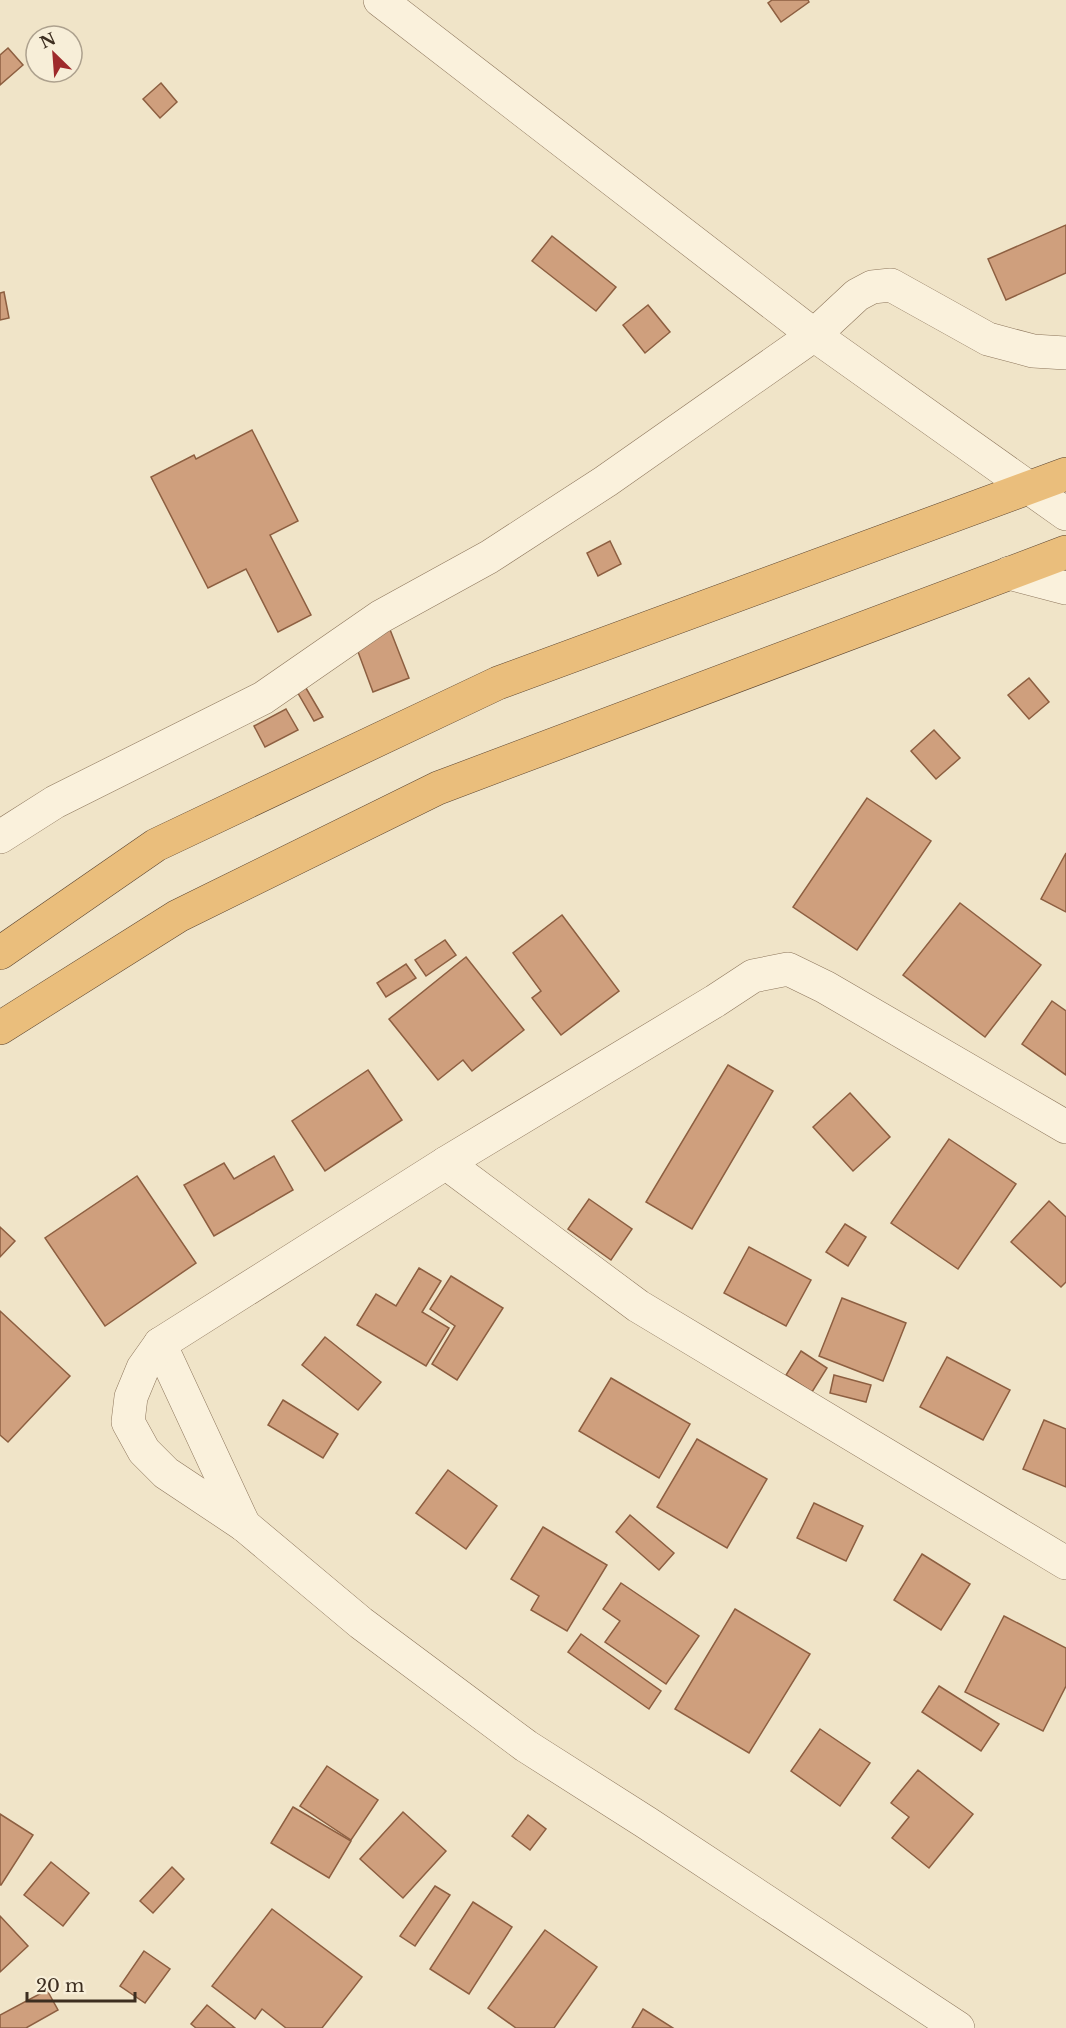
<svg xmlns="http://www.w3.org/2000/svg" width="1066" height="2028" font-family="'Libre Baskerville',serif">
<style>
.building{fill:#cf9f7d;stroke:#8d5f41;stroke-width:1.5}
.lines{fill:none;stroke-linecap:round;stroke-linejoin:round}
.minor-casing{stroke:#8d765c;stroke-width:34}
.trunk-casing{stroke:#5b4430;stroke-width:34}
.minor{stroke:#faf1dc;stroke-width:33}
.trunk{stroke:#eabe7c;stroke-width:33}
</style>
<rect width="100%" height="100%" fill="#f0e4c8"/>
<g class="building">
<path d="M772,0h36l1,2 -28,20 -13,-19z"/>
<path d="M8,48l15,17 -23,20v-30z"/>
<path d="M161,83l16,19 -17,16 -17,-19z"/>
<path d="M1066,225v48l-60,27 -18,-41z"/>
<path d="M552,236l64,51 -20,24 -64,-50z"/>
<path d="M4,292l5,26 -9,2v-27z"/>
<path d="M648,305l22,27 -25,21 -22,-28z"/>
<path d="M252,430l46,91 -28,14 41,80 -33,17 -32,-63 -38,19 -57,-111 43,-22 2,4z"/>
<path d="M610,541l11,23 -23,12 -11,-23z"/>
<path d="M389,627l20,51 -36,14 -19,-51z"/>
<path d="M1029,678l20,24 -20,17 -21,-24z"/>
<path d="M303,683l20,34 -9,4 -19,-33z"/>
<path d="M286,709l12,21 -33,17 -11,-21z"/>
<path d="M934,730l26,28 -24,21 -25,-28z"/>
<path d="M867,798l64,43 -74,109 -64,-43z"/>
<path d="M1066,853v59l-25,-13z"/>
<path d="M960,903l81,62 -56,72 -82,-62z"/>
<path d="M562,915l57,76 -58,44 -29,-37 9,-7 -28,-38z"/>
<path d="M445,940l11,15 -30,21 -11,-16z"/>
<path d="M466,957l58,73 -52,41 -9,-11 -25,20 -49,-61z"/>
<path d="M406,964l10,14 -30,19 -9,-14z"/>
<path d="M1052,1001l14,10v64l-44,-31z"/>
<path d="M728,1065l45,26 -81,138 -46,-27z"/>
<path d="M368,1070l34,50 -77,51 -33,-50z"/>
<path d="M850,1093l40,44 -37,34 -40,-44z"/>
<path d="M949,1139l67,45 -58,85 -67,-46z"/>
<path d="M274,1156l19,34 -79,46 -30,-51 40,-22 10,16z"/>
<path d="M137,1176l59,87 -91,63 -60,-88z"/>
<path d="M589,1199l43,30 -21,31 -43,-31z"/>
<path d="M1049,1201l17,16v65l-5,5 -50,-45z"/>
<path d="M845,1224l21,13 -18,29 -22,-14z"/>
<path d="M0,1227l15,14 -15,16z"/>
<path d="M749,1247l62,33 -25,46 -62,-33z"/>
<path d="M419,1268l22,13 -19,31 27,16 -23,38 -69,-41 19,-31 20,12z"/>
<path d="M451,1276l52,32 -46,72 -25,-16 23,-38 -25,-17z"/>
<path d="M842,1298l64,25 -23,58 -64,-25z"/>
<path d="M0,1311l70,65 -62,66 -8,-7z"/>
<path d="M325,1337l56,45 -23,28 -56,-45z"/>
<path d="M801,1351l26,17 -15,24 -26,-17z"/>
<path d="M947,1357l63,33 -27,50 -63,-33z"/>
<path d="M834,1375l37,10 -5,17 -36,-9z"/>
<path d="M611,1378l79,46 -31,54 -80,-47z"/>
<path d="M283,1400l55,34 -15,24 -55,-33z"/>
<path d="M1044,1420l22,9v58l-43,-18z"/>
<path d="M697,1439l70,40 -40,69 -70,-41z"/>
<path d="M448,1470l49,36 -31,43 -50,-36z"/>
<path d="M814,1503l49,23 -17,35 -49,-23z"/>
<path d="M630,1515l44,38 -15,17 -43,-38z"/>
<path d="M543,1527l64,38 -40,66 -36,-21 8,-14 -28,-17z"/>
<path d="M922,1554l48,30 -29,46 -47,-30z"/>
<path d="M621,1583l78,53 -33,48 -61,-42 15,-21 -17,-12z"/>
<path d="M735,1609l75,45 -61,99 -74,-44z"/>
<path d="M1004,1616l62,32v38l-23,45 -78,-39z"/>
<path d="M581,1634l80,57 -12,18 -81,-57z"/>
<path d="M939,1686l60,38 -18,27 -59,-39z"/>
<path d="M820,1729l50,34 -30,43 -49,-35z"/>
<path d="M327,1766l51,34 -27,40 -51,-34z"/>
<path d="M918,1770l55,44 -44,54 -37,-30 17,-21 -18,-14z"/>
<path d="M293,1807l58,34 -22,37 -58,-35z"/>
<path d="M403,1812l43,39 -43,47 -43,-39z"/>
<path d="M0,1814l33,21 -32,50h-1z"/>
<path d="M528,1815l18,14 -16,21 -18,-14z"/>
<path d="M51,1862l38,31 -26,33 -39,-31z"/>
<path d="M172,1867l12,12 -31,34 -13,-12z"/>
<path d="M435,1886l15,9 -35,51 -15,-10z"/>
<path d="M473,1902l39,25 -43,67 -39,-25z"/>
<path d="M272,1909l90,68 -40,51h-36l-24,-19 -7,10 -43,-33z"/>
<path d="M0,1916l28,30 -28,26z"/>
<path d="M545,1930l52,37 -43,61h-38l-28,-20z"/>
<path d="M144,1951l26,18 -25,34 -25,-17z"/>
<path d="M47,1990l11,20 -32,18h-26v-13z"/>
<path d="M207,2005l28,23h-39l-5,-4z"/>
<path d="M643,2009l30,19h-41z"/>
</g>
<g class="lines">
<g class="minor-casing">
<g id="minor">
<path d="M380,0l434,335 252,179"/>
<path d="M1009,573l57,15"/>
<path d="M0,837l55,-35 208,-104 117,-81 109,-60 117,-76 208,-146 43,-40 15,-8 19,-2 97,54 45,12 33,2"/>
<path d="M446,1163l192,143 428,257"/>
<path d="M160,1344l84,181"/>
<path d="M958,2028l-311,-205 -121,-77 -165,-123 -117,-98 -78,-52 -22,-22 -16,-29 3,-25 12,-29 17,-24 286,-181 269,-162 38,-25 35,-7 37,18 241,140"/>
</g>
</g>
<g class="trunk-casing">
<g id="trunk">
<path d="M0,953l156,-108 342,-162 568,-209"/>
<path d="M0,1028l178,-112 260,-128 628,-236"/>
</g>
</g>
<use href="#minor" class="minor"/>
<use href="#trunk" class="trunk"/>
</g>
<g transform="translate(54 54) rotate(335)"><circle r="28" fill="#f7eed8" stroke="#ada18e" stroke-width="1.5"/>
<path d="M0-4.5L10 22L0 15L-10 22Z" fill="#9e2a2b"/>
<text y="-9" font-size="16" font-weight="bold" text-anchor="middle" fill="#3d2e20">N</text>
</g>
<path d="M27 1992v9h108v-9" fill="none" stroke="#3d2e20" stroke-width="3"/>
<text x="36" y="1992" font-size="18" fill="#3d2e20" stroke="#f7eed8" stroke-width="4.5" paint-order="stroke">20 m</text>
</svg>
